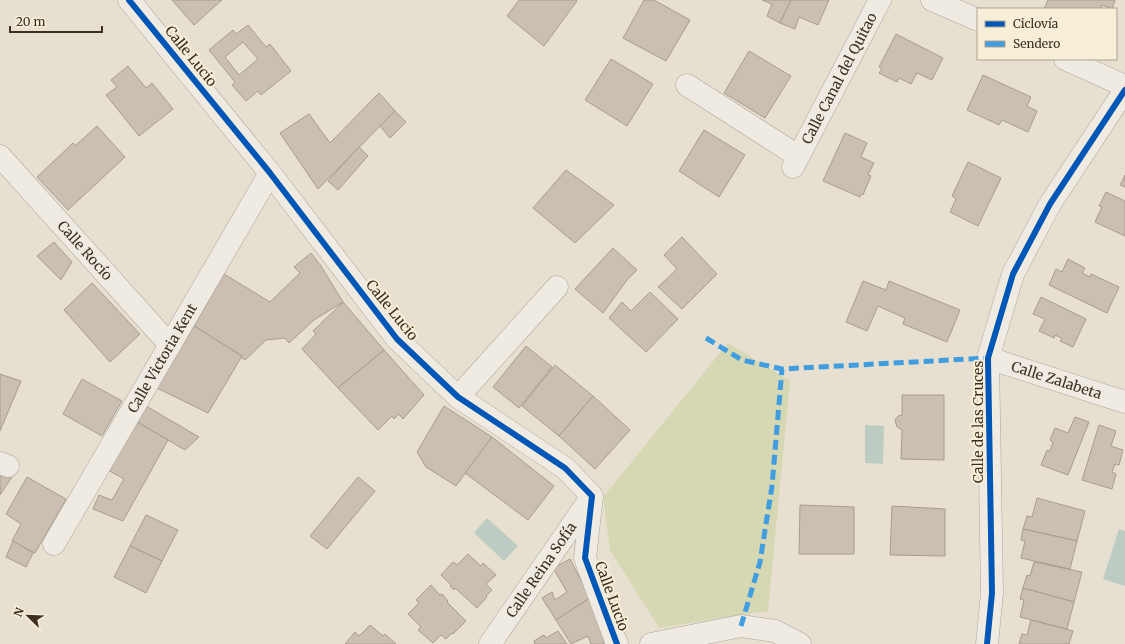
<svg xmlns="http://www.w3.org/2000/svg" width="1125" height="644" font-family="Merriweather,serif">
<style>
.green{fill:#d6d7b3}
.water{fill:#bcccc2}
.building{fill:#cbbfb2;stroke:#a89c90;fill-rule:evenodd}
.lines{fill:none;stroke-linecap:round;stroke-linejoin:round}
.minor-casing{stroke:#ada599;stroke-width:23}
.minor{stroke:#efebe3;stroke-width:22}
.quiet{stroke:#3f9de0;stroke-width:5;stroke-dasharray:10 5;stroke-linecap:butt}
.cycleway-casing{stroke:#f7eed8;stroke-width:8}
.cycleway{stroke:#0057b8;stroke-width:6}
.labels{text-anchor:middle;dominant-baseline:central;stroke-width:4;stroke-linejoin:round;paint-order:stroke}
.street-label{font-size:14px;fill:#3d2e20;stroke:#f7eed8}
</style>
<rect width="100%" height="100%" fill="#e7e0d1"/>
<path class="green" d="M728,343l62,38 -22,230 -109,17 -49,-78 -7,-53z"/>
<g class="water">
<path d="M865,425l19,1 -1,38 -18,-1z"/>
<path d="M487,518l31,28 -14,15 -30,-28z"/>
<path d="M1119,529l6,2v55l-22,-7z"/>
</g>
<g class="building">
<path d="M172,0h50l-28,25z"/>
<path d="M519,0h57l1,1 -33,45 -37,-30z"/>
<path d="M644,0h10l36,20 -24,41 -43,-23z"/>
<path d="M762,0h29l-11,23 -13,-7 5,-12z"/>
<path d="M791,0h38l-11,25 -19,-8 -4,12 -15,-6z"/>
<path d="M1048,0h67l-3,9 -10,-4 -1,4h-57z"/>
<path d="M248,25l18,22 4,-3 21,27 -30,24 -3,-4 -12,10 -14,-16 3,-3 -26,-32 24,-20 3,4zM243,42l15,17 -19,16 -14,-18z"/>
<path d="M896,34l47,24 -11,22 -15,-7 -6,11 -12,-6 -2,4 -18,-9 3,-4 -3,-2z"/>
<path d="M749,51l42,25 -26,42 -41,-25z"/>
<path d="M611,59l42,25 -26,42 -42,-26z"/>
<path d="M128,66l18,22 6,-5 21,26 -34,27 -33,-41 11,-8 -6,-7z"/>
<path d="M983,75l48,22 -4,9 10,5 -9,21 -26,-12 -3,5 -32,-15z"/>
<path d="M379,93l16,18 -77,78 -38,-56 29,-19 21,29z"/>
<path d="M395,111l11,11 -16,16 -10,-12z"/>
<path d="M97,126l28,31 -57,53 -31,-33 36,-34 2,3z"/>
<path d="M704,130l41,25 -26,42 -40,-26z"/>
<path d="M845,133l22,10 -6,14 13,6 -6,12 3,1 -8,19 -2,-1 -1,3 -37,-16z"/>
<path d="M359,147l9,9 -30,34 -10,-9z"/>
<path d="M968,162l33,16 -23,48 -28,-14 6,-13 -4,-3z"/>
<path d="M566,170l48,35 -39,38 -42,-35z"/>
<path d="M1125,175v12l-5,-2z"/>
<path d="M1106,192l19,9v35l-30,-14 7,-15 -3,-1z"/>
<path d="M682,237l35,37 -35,35 -24,-22 19,-18 -13,-14z"/>
<path d="M54,242l18,20 -11,18 -24,-24z"/>
<path d="M613,248l24,22 -10,10 -24,33 -28,-24z"/>
<path d="M311,253l10,13 22,36 -29,18 -25,23 -4,-5 -19,2 -21,20 -3,-2v-2l-48,-30 30,-52 46,28 30,-29 -6,-6z"/>
<path d="M1068,259l17,9 -3,5 8,4 1,-3 28,13 -12,26 -58,-28 7,-16 6,3z"/>
<path d="M863,281l23,9 3,-9 71,29 -13,32 -44,-18 2,-6 -27,-12 -11,25 -21,-9z"/>
<path d="M92,283l48,51 -30,28 -46,-52z"/>
<path d="M650,292l28,27 -32,33 -37,-34 13,-16 9,9z"/>
<path d="M1041,297l45,22 -13,28 -13,-6 2,-3 -7,-3 -1,3 -15,-7 6,-12 -12,-5z"/>
<path d="M343,302l41,48 -46,38 -36,-39 14,-15 -3,-3z"/>
<path d="M194,326l48,30 -34,57 -51,-25z"/>
<path d="M526,346l26,21 -33,41 -26,-21z"/>
<path d="M384,350l40,45 -21,24 -4,-5 -5,5 -2,-3 -14,14 -40,-42z"/>
<path d="M555,365l38,31 -34,40 -37,-30z"/>
<path d="M0,374l21,7 -21,50z"/>
<path d="M82,379l40,22 -20,35 -39,-22z"/>
<path d="M902,395h42v65l-43,-1 1,-29 -5,-3 -2,-7 3,-4 4,-1z"/>
<path d="M593,396l37,34 -35,39 -36,-33z"/>
<path d="M146,406l53,31 -14,13 -48,-28z"/>
<path d="M444,406l48,31 -36,49 -30,-19 -9,-15z"/>
<path d="M1075,417l14,5 -21,53 -27,-10 6,-15 3,1 3,-9 -3,-2 5,-12 13,5z"/>
<path d="M137,422l31,18 -45,81 -30,-12 6,-14 13,5 12,-21 -16,-9z"/>
<path d="M1099,425l17,6 -5,15 12,4 -4,15 -4,-1 -3,8 4,2 -4,15 -30,-9z"/>
<path d="M492,437l62,49 -26,34 -63,-47z"/>
<path d="M0,472l12,5 -12,18z"/>
<path d="M27,477l39,22 -31,54 -23,-12 9,-17 -15,-10z"/>
<path d="M358,477l17,14 -48,58 -17,-13z"/>
<path d="M1037,498l48,13 -8,30 -54,-12 4,-13 5,1z"/>
<path d="M800,505l54,2v47h-55z"/>
<path d="M892,506l53,3v47l-55,-1z"/>
<path d="M146,515l32,15 -16,31 -32,-15z"/>
<path d="M1023,529l54,12 -7,28 -49,-11 4,-17 -4,-1z"/>
<path d="M13,541l20,12 -7,14 -20,-10z"/>
<path d="M130,546l32,15 -16,32 -32,-16z"/>
<path d="M468,554l13,12 2,-3 13,12 -10,9 6,6 -6,6 1,1 -10,11 -22,-20 -1,2 -4,-4 1,-1 -10,-10 12,-13 4,3z"/>
<path d="M570,559l20,39 -34,22 -14,-22 10,-6 3,8 12,-8 -14,-24z"/>
<path d="M1034,562l48,10 -8,30 -51,-14 4,-13 3,1z"/>
<path d="M431,585l9,10 2,-1 6,7 -1,1 19,19 -13,13 -1,-1 -6,6 -5,-4 -8,8 -15,-13 3,-3 -13,-13 11,-11 -3,-3z"/>
<path d="M1023,588l51,14 -7,27 -47,-12 4,-17 -4,-1z"/>
<path d="M590,598l15,46h-14l-3,-8 -17,8 -15,-24z"/>
<path d="M1031,620l42,11 -4,13h-50l3,-10 5,1z"/>
<path d="M370,625l13,11 2,-2 11,10h-51l10,-12 4,4z"/>
<path d="M558,631l9,13h-32l-1,-3 10,-6 2,3z"/>
</g>
<g class="lines">
<g class="minor-casing">
<g id="minor">
<path d="M129,0l141,173 127,166 61,58 107,71 27,28 -7,62 32,86"/>
<path d="M932,0l46,20"/>
<path d="M1065,59l60,27"/>
<path d="M687,85l111,71"/>
<path id="s1" d="M0,156l170,189"/>
<path id="s2" d="M793,167l87,-167"/>
<path id="s3" d="M988,358l137,44"/>
<path d="M458,397l99,-110"/>
<path d="M0,463l8,3"/>
<path id="s4" d="M54,544l216,-371"/>
<path id="s5" d="M490,644l100,-145"/>
<path d="M651,644l90,-18 34,5 25,13"/>
<path d="M987,644l5,-51 -4,-235 25,-84 37,-70 75,-114"/>
</g>
</g>
<use href="#minor" class="minor"/>
<g class="quiet">
<path d="M706,338l36,22 40,9 206,-11"/>
<path d="M741,626l19,-64 12,-76 10,-117"/>
</g>
<g class="cycleway-casing">
<g id="cycleway">
<path d="M129,0l141,173 127,166 61,58 107,71 27,28 -7,62 32,86"/>
<path d="M987,644l5,-51 -4,-235 25,-84 37,-70 75,-114"/>
</g>
</g>
<use href="#cycleway" class="cycleway"/>
</g>
<g class="labels">
<g class="street-label">
<text transform="translate(191 56) rotate(51)">Calle Lucio</text>
<text stroke="none"><textPath href="#s2" startOffset="100">Calle Canal del Quitao</textPath></text>
<text stroke="none"><textPath href="#s1" startOffset="127">Calle Rocío</textPath></text>
<text transform="translate(392 310) rotate(51)">Calle Lucio</text>
<text stroke="none"><textPath href="#s4" startOffset="215">Calle Victoria Kent</textPath></text>
<text stroke="none"><textPath href="#s3" startOffset="72">Calle Zalabeta</textPath></text>
<text transform="translate(978 422) rotate(-90)">Calle de las Cruces</text>
<text stroke="none"><textPath href="#s5" startOffset="90">Calle Reina Sofía</textPath></text>
<text transform="translate(612 596) rotate(70)">Calle Lucio</text>
</g>
</g>
<rect x="977" y="8" width="140" height="52" fill="#f7eed8" stroke="#ada18e"/>
<rect x="985" y="21" width="20" height="6" fill="#0057b8" stroke="#ada18e"/>
<text x="1013" y="28" font-size="12" fill="#3d2e20">Ciclovía</text>
<rect x="985" y="41" width="20" height="6" fill="#3f9de0" stroke="#ada18e"/>
<text x="1013" y="48" font-size="12" fill="#3d2e20">Sendero</text>
<g transform="translate(28 616) rotate(293)" stroke="#f7eed8" stroke-width="3" paint-order="stroke">
<path d="M0-3L7 15L0 10L-7 15Z" fill="#3d2e20"/>
<text y="-6" font-size="11" font-weight="bold" text-anchor="middle" fill="#3d2e20">N</text>
</g>
<path d="M10 26v6h92v-6" fill="none" stroke="#3d2e20" stroke-width="2"/>
<text x="16" y="26" font-size="12" fill="#3d2e20" stroke="#f7eed8" stroke-width="3" paint-order="stroke">20 m</text>
</svg>
